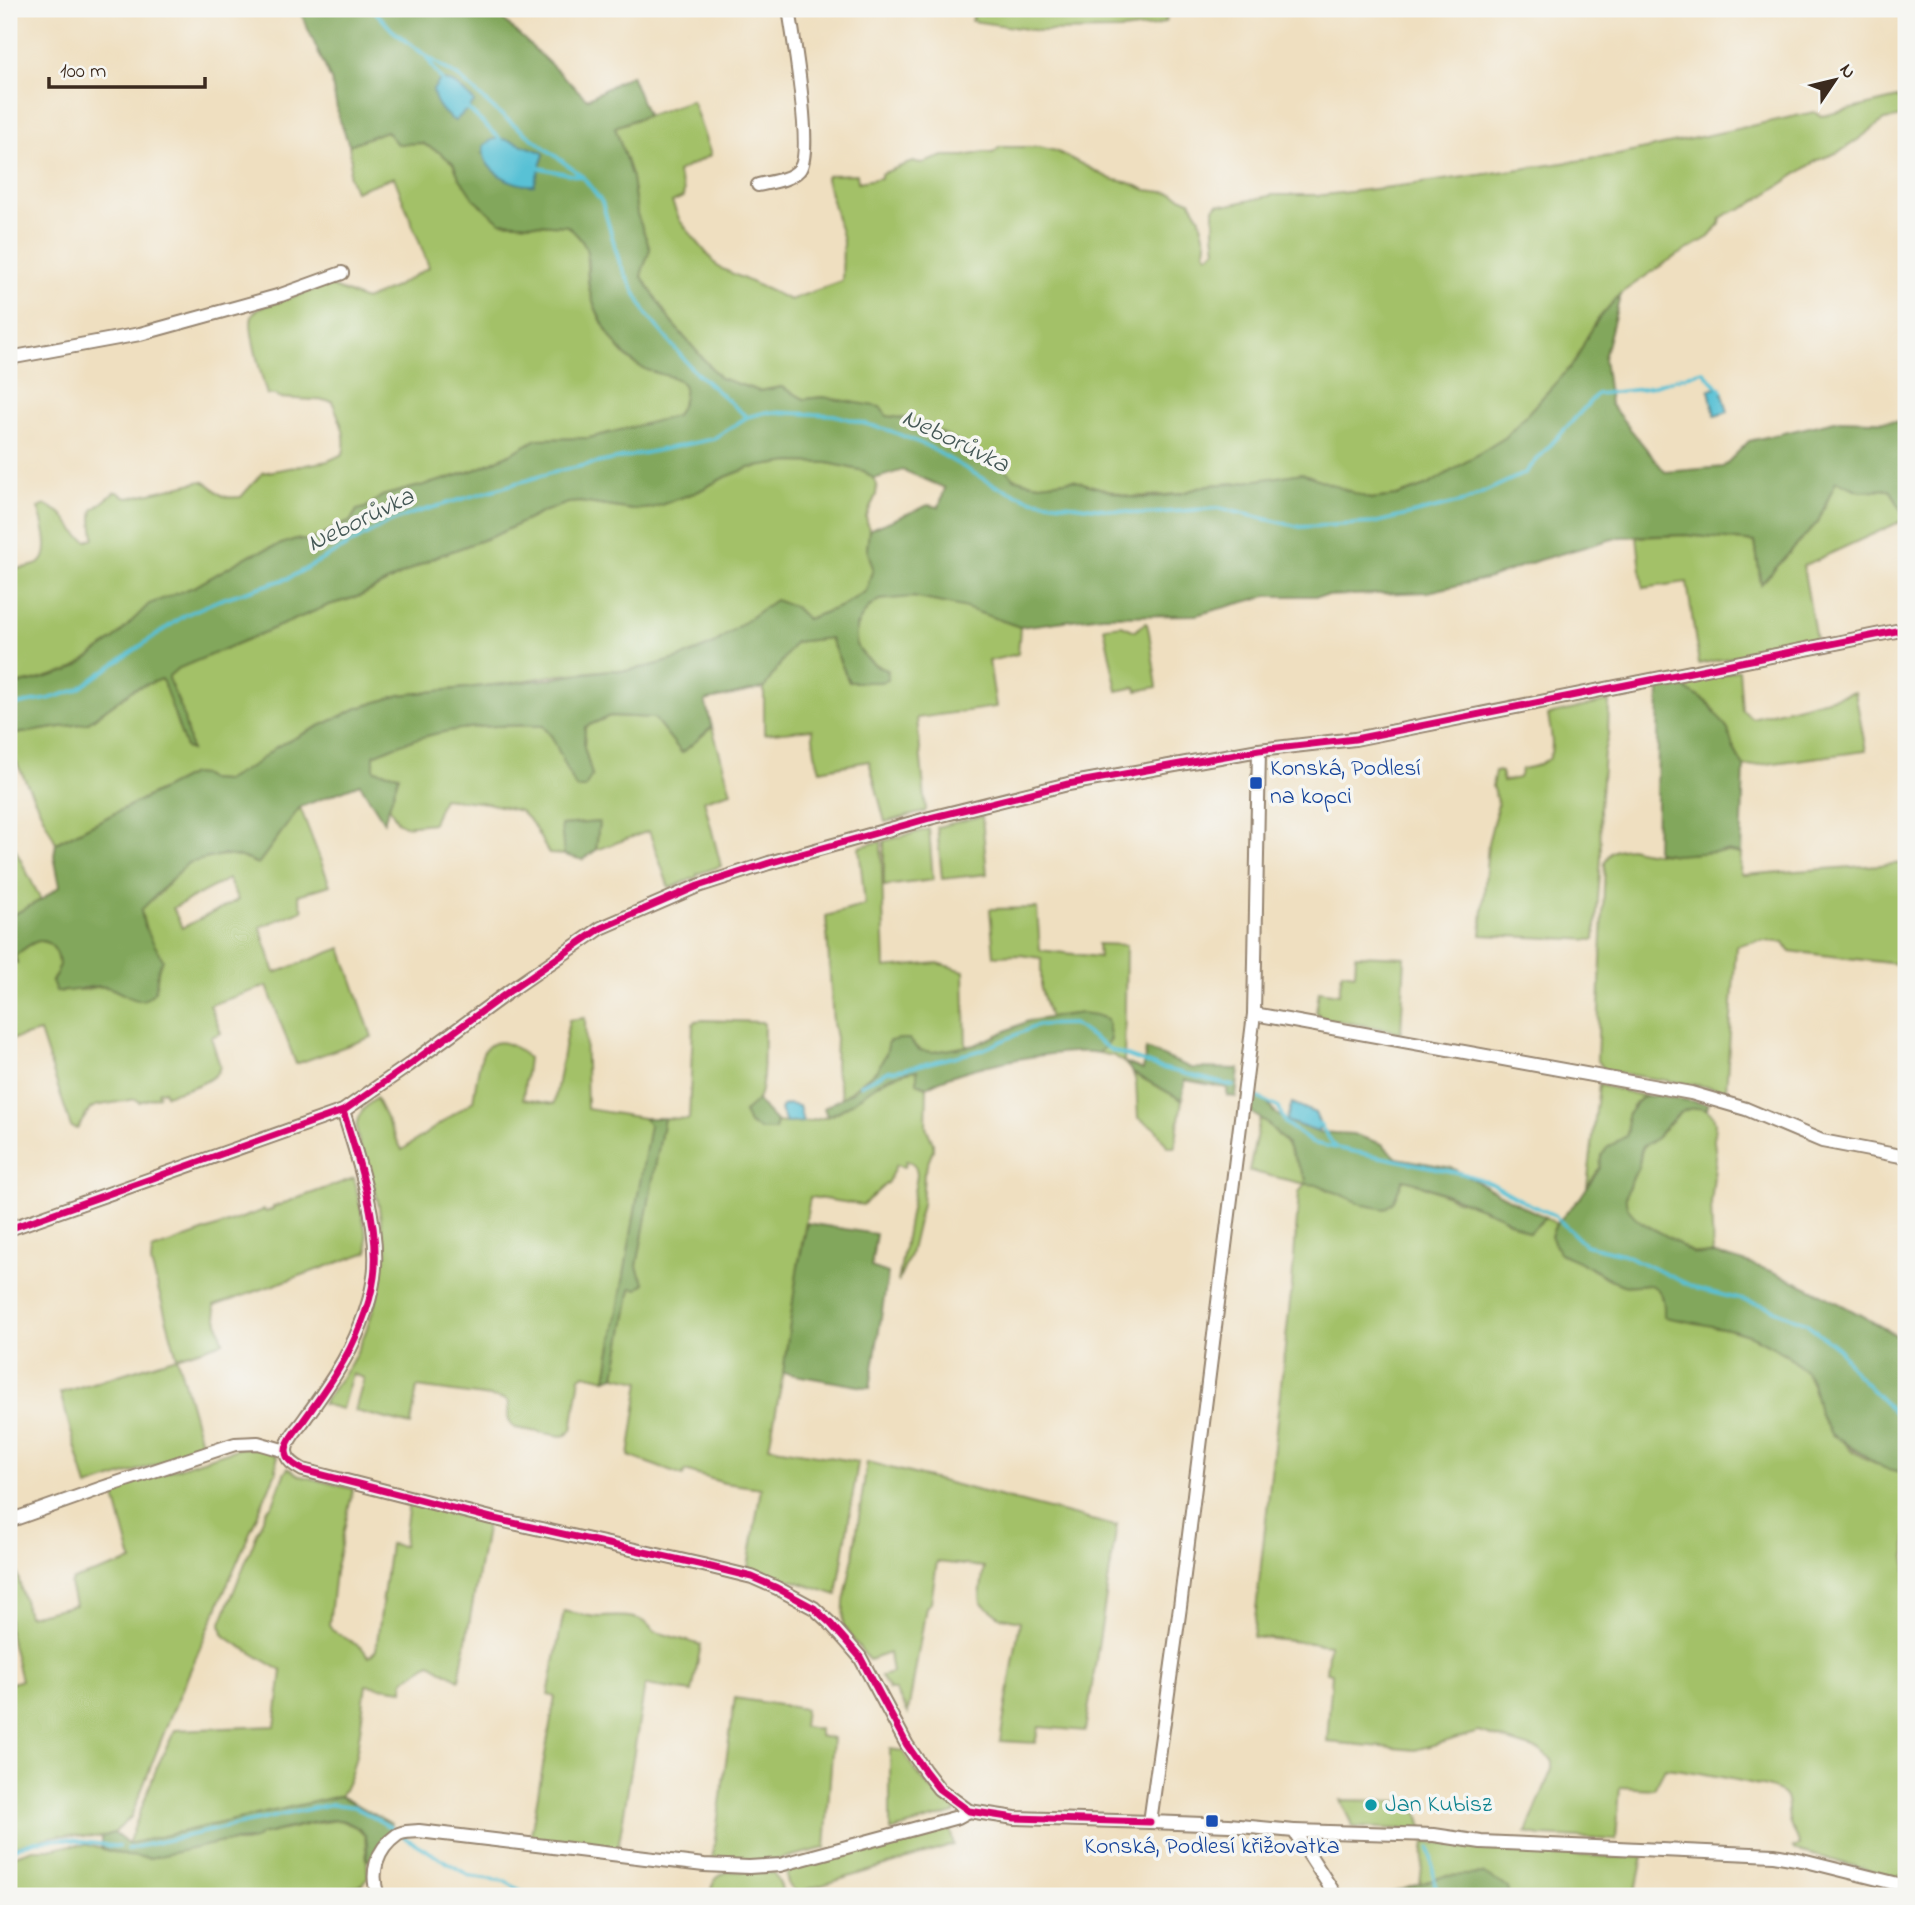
<svg xmlns="http://www.w3.org/2000/svg" width="1915" height="1905" font-family="'Indie Flower',sans-serif">
<style>
.green{fill:#a3c168;stroke:#6f7643;stroke-width:2;fill-rule:evenodd}
.forest{fill:#82a75c;stroke:#5e683d;stroke-width:2;fill-rule:evenodd}
.water{fill:#58c1d5;stroke:#4a767a;stroke-width:2}
.lines{fill:none;stroke-linecap:round;stroke-linejoin:round}
.stream{stroke:#58c1d5;stroke-width:3.5}
.minor-casing{stroke:#95846f;stroke-width:16}
.minor{stroke:#fff;stroke-width:12}
.cycleway-casing{stroke:#f6f6f2;stroke-width:11}
.cycleway{stroke:#d6006c;stroke-width:7}
.transit-dot{fill:#1a4fb4;stroke:#f6f6f2;stroke-width:2.5}
.culture-dot{fill:#0f9aa8;stroke:#f6f6f2;stroke-width:2.5}
.labels{text-anchor:middle;dominant-baseline:central;stroke-width:7;stroke-linejoin:round;paint-order:stroke}
.transit-label{font-size:24px;fill:#164399;stroke:#f6f6f2;text-anchor:start}
.culture-label{font-size:24px;fill:#0d838f;stroke:#f6f6f2;text-anchor:start}
.water-label{font-size:26px;font-style:italic;fill:#445755;stroke:#f6f6f2}
</style>
<rect width="100%" height="100%" fill="#f6f6f2"/>
<filter id="ink" filterUnits="userSpaceOnUse"><feTurbulence type="fractalNoise" baseFrequency=".0143" numOctaves="2"/><feDisplacementMap in="SourceGraphic" scale="14" xChannelSelector="R" yChannelSelector="G"/><feConvolveMatrix kernelMatrix="1 2 1 2 8 2 1 2 1" color-interpolation-filters="sRGB"/></filter>
<filter id="wash" filterUnits="userSpaceOnUse"><feTurbulence type="fractalNoise" baseFrequency=".00686" numOctaves="4" result="noise"/><feDisplacementMap in="SourceGraphic" scale="28" xChannelSelector="R" yChannelSelector="G"/><feGaussianBlur stdDeviation="1.57" result="paint"/><feColorMatrix in="noise" values="0 0 0 0 0 0 0 0 0 0 0 0 0 0 0 0 0 1.4 0 .05"/><feComposite in="paint" operator="in"/></filter>
<g filter="url(#wash)">
<rect width="100%" height="100%" fill="#efdfc0"/>
<g class="green">
<path d="M975,9h193l-2,12 -11,5 -33,4 -82,1 -68,-10z"/>
<path d="M1898,98l6,9 1,5 -4,5 -17,3 -25,19 -18,12 -23,9 -68,45c-10,5 -20,6 -29,13l-1,6 -11,13 -41,24 -47,32 -22,25 -12,19 -12,25 -69,75 -78,48 -32,11 -26,3 -15,-5 -117,-11 -30,2 -29,9 -49,3 -57,-17 -33,4 -13,-2 -14,-4 -11,-12 -68,-37 -19,-9 -29,-4 -63,-19 -19,2 -23,-12 -22,4 -39,-13 -49,-56 -30,-47 9,-26 -13,-35 -5,-36 -17,-51 77,-27 19,55 -34,17 7,19 -1,6 -11,5 8,19 38,46 72,33 52,-19 1,-41 -17,-61v-2l3,-2 28,-1 1,8 23,-4v-4l23,-9 10,-3 9,1 21,-7h20l21,-4 8,1 7,-6h39l17,4 55,28 19,4 16,7 26,3 18,8 9,15 7,26 -1,9 2,4 4,-1 5,-5 -2,-17v-24l4,-4 10,1 45,-10h51l91,-11 203,-29 196,-43 8,4z"/>
<path d="M386,131l11,13 24,-1 18,9 14,11 6,14 41,45 68,4c7,7 17,16 19,26 0,3 -1,7 0,11 0,10 1,23 4,32 5,17 16,39 28,53 5,6 13,14 20,18 24,15 62,2 38,50l-88,22 -52,1 -25,14 -32,15 -33,11 -65,17 -17,13 -8,1 -7,12 -15,5 -13,9 -15,5 -11,-2 -46,16 -54,31 -21,9 -41,24 -6,8 -14,12 -35,26 -11,6 -34,10 -25,5v-116c9,-2 25,-2 32,-8 11,-10 1,-43 -3,-54l8,-3 16,9 17,22 9,5 6,-3c0,-9 -4,-19 -1,-28l22,-18h3l6,5 5,1 73,-17c19,8 12,19 39,16l21,-24 66,-12 15,-7c5,-19 -4,-36 -11,-53l-54,-3 -3,-3h-8c-4,-14 -20,-67 -15,-78 1,-4 4,-6 7,-9l70,-23 36,15 28,-12 36,-21 -35,-90 -39,14 -6,-15 2,-16 -2,-15z"/>
<path d="M790,462l38,1 36,8 10,8 3,6 -1,10 -10,22 3,13 -2,19 6,19 -7,23 -24,15 -35,13 -12,-12 -20,-7 -63,45 -35,14 -26,7 -26,5 -15,-1 -60,6 -39,7 -111,12 -42,13 -49,23 -33,16 -21,17 -30,17 -16,-1 -7,-5 -10,-1 -136,69 -47,-96v-12l78,-12 47,-34 28,-11 24,70 5,2 -9,-40 -13,-29v-5l8,-7 152,-64 32,-9 72,-38 63,-23 47,-23 25,-9 12,-1 53,8 19,-2 45,-16 26,-14 26,-10z"/>
<path d="M1836,480l25,11 29,-2 15,28 -1,3 -101,46 13,74 -117,24 -12,-82 -44,6 -6,-51 49,-2 69,7 6,42 57,-62z"/>
<path d="M913,597l51,10 56,20 -2,27 -29,7 7,46 -79,11 9,92 -2,2 -39,10 -16,-61 -49,9 -5,-17 -3,-24 -48,5v-46l31,-46 35,-4 19,44 38,-12c-26,-10 -41,-29 -24,-55 4,-5 9,-12 16,-15 9,-3 24,-2 34,-3z"/>
<path d="M1145,623l2,1 2,8 8,55 -20,4 -1,-4 -19,4 -13,-64 18,-2 13,6z"/>
<path d="M1739,670l3,40 10,8 103,-26 11,59 -122,16 -11,-20 -5,-17 -20,-27 -30,-19z"/>
<path d="M1609,701l-1,35 -4,16 -4,56 1,51 -6,81 -114,-5 7,-92 10,-39 -6,-18 3,-15 6,1 2,9 16,-3 3,-9 14,-3 13,-7c6,-14 1,-30 -1,-44z"/>
<path d="M610,716l44,2 28,35 30,-26 19,65 -27,8 17,66 -24,8v3l-28,11 -20,-57 -53,19 3,-28 -37,3 2,30 -15,-1 -17,-31 -12,-12 -33,-8 -44,-5 -10,25 -29,3 -6,-4 -9,-15 9,-32 -24,-5v-15c58,-27 106,-31 169,-29l9,11 40,38 -8,-28 1,-20z"/>
<path d="M300,807l30,78 -32,10 5,15 -43,17 15,46 66,-25 31,89 -76,27 -29,-78 -57,19 11,28 -10,4 9,29c-2,17 -39,24 -54,29l-2,-5 -6,2 1,4 -20,6 -3,-3 -41,7 -5,3 -13,20 -6,-2 -31,-95 -31,8v-80l2,-1 4,4 2,-1 -2,-6c6,-5 16,-14 24,-15 13,-1 20,13 20,24 0,5 -4,11 -7,16 8,2 19,8 27,9 9,1 15,-5 28,-3 18,4 33,26 49,1l4,-33c-9,-12 -17,-29 -19,-45l4,-5 13,-10 29,-32 35,-8 19,2 17,7zM228,879l10,21 -56,28 -9,-20z"/>
<path d="M982,816l5,58 -45,5 -5,-52z"/>
<path d="M929,829l4,51 -49,6v-45z"/>
<path d="M9,837l32,63 -32,17z"/>
<path d="M881,841l4,127 53,-5 26,8 2,75c-9,3 -35,8 -44,5 -5,-2 -6,-4 -9,-8l-27,11 -9,16 -35,28 -7,-32 1,-28 -3,-15 -7,-107 39,-11 -6,-58z"/>
<path d="M1630,848c13,4 35,7 50,6 21,0 41,-5 61,0l-1,19 3,2 163,-12v102l-117,-14 -5,-8c-19,-3 -31,-3 -48,3l-10,145 -17,-4 -104,-16 -8,-12 8,-196c4,-13 12,-14 25,-15z"/>
<path d="M1037,908l3,42 59,7 -1,-13 28,1 -2,117 -10,-6 -15,-3 12,-13 -4,-21c-19,-7 -38,-6 -57,-1l-9,-29v-31l-21,-3 -26,1 -4,-47z"/>
<path d="M1356,955l49,2 -4,75 -79,-14 -6,-6 3,-21 20,3 3,-22 13,2z"/>
<path d="M585,1018l2,91 56,9 8,7 -45,254 -21,-5 -5,3 -8,53 -6,5 -5,1 -46,-8c-9,-5 -7,-15 -6,-25l-4,-4 -88,-12 -6,38 -56,-14 9,-33 -12,-4 -10,35 -20,-5c9,-13 19,-26 28,-39 17,-30 28,-68 33,-102 2,-18 -3,-56 -8,-74 -5,-18 -21,-49 -18,-67 2,-11 12,-18 19,-24l26,52 71,-49c2,-11 6,-43 11,-50 13,-18 33,-4 44,7l-5,41 31,5 15,-84z"/>
<path d="M703,1020l59,2 2,2c-1,18 2,64 -7,77 -3,4 -9,8 -13,11l31,18 2,-8c18,3 42,-1 59,-9 15,-7 27,-20 40,-28 12,-8 27,-13 41,-15v13l10,4 -1,40 7,16v7l-9,23 -2,31 -12,51 -12,27 19,-107c-1,-8 -3,-14 -11,-14l-1,6 -9,-2 -8,17 -25,23 -53,-8 -13,75 -13,98 -15,77 89,15 -21,133 -49,-16 -4,2 -1,5 -31,-13 -4,-5 13,-80 -37,-5 -39,-12 -2,5 -54,-20 11,-75 -25,-5 16,-88 8,-15 -2,-7 27,-148 25,1 4,-95 2,-3z"/>
<path d="M1133,1073l49,27 -7,47h-7l-13,-19 -17,-10 -2,-36z"/>
<path d="M1599,1085l49,12c-23,6 -17,23 -22,40l-9,4 -16,15 -1,12 -13,19z"/>
<path d="M1692,1107h8l7,3 6,5 2,8 -1,17 2,17 -5,47 2,50c-25,1 -30,-7 -49,-19 -12,-8 -27,-12 -36,-25 -9,-14 7,-32 11,-46 2,-5 1,-11 4,-16 2,-5 8,-5 12,-9 13,-11 20,-27 37,-32z"/>
<path d="M1260,1118l6,4 20,21 20,36 27,13 60,10 10,-23 9,2 42,18 26,8 19,8 30,18 17,-16 10,7 -5,12c22,17 45,41 72,49 12,3 27,-6 36,6 6,7 5,17 5,26 49,9 102,14 138,51 8,8 10,19 15,28 8,14 17,35 27,47 13,15 44,26 62,30v407l-111,-30 -2,-2 6,-3c-1,-11 -8,-15 -10,-25 -2,-8 1,-20 -6,-26 -13,-10 -99,-24 -118,-26l-11,21 -34,-2 -4,53 -76,-4 -14,-3 26,-64v-9l-11,-9 -62,-19 -64,18 -88,-8 5,-69 -6,-1 3,-27 -76,-8 39,-353 7,-92 6,-8 -56,-13z"/>
<path d="M354,1178l13,59 1,15 -154,54 9,36 -46,15 26,92 -116,38 -27,-94 117,-36 -26,-94 1,-13 112,-40 2,2 7,-3v-2z"/>
<path d="M243,1447c13,1 25,2 34,10l-1,15 -105,243 -40,102 -17,16 -13,4 -40,-2 -24,5 -28,8v-164l12,-4 -12,-48v-91l19,75 47,-11 -5,-21 3,-4 59,-19 -19,-72z"/>
<path d="M867,1462l248,64 2,-1 -32,206 -46,-4 -4,16 -35,-2 20,-120 -19,-4 -20,-14 -1,-7 4,-29 -47,-5 -6,40 -5,5 -18,106 -13,-23h-6l-8,-14 11,-3 -3,-20 -20,7 -26,-34 1,-24 9,-45z"/>
<path d="M288,1468l13,8 52,13 -18,83 -6,53 3,5 30,18 7,9 7,-7 14,-106 13,2 6,-43 78,20 -28,157 -29,-17 -26,17 -1,10 -37,-5c-5,31 -7,86 -26,111l-212,48 29,-77 18,-37 100,-4 7,-55 -55,-33 -4,-4 -2,-11 45,-112 7,-7 11,-30z"/>
<path d="M564,1611c11,2 23,5 33,6 19,0 45,-5 56,14l48,14 -9,47 -47,-7 -27,164 -88,-9 25,-143 -7,-2z"/>
<path d="M735,1698l70,11 -2,18 16,2v7l14,3 -8,109 -45,11 -18,3 -50,-2z"/>
<path d="M890,1749l13,2c13,23 29,43 53,57l-1,5 -65,18z"/>
<path d="M1340,1800l57,1 18,3 8,26 -70,-3z"/>
<path d="M339,1820l17,7 9,9 3,41 -5,7 -48,12h-306v-39l24,-8h21l17,-4h17l39,11 96,-14h21l10,-2 6,-5 51,-11z"/>
<path d="M949,1825l5,20 -155,47c-11,-2 -16,-16 -9,-24z"/>
<path d="M1425,1842c73,8 145,15 218,15l-8,39h-125l-1,-2 -89,-10z"/>
<path d="M730,1871l44,2c3,8 12,15 5,23h-68c-1,-14 6,-21 19,-25z"/>
</g>
<g class="forest">
<path d="M299,9h193l95,90 44,-24 16,40 -32,12 17,51 5,36 13,35 -9,26 30,47 49,56 39,13 23,-4 22,12 19,-2 57,10 7,9 28,4 19,9 68,37 12,12 13,4 13,2 33,-4 56,17 15,1 35,-4 29,-9 30,-2 64,-10 68,26 27,-3 31,-11 78,-48 69,-75 12,-25 12,-19 22,-25 -17,65 6,46 55,68 58,-5 26,-26 90,-21 67,2v94l-1,1 -15,-28 -29,2 -25,-10 -18,41 -57,62 -6,-42 -69,-7 -66,2 -81,23 -49,18 -62,14 -103,4h-58l-71,19 -94,1 -82,11 -57,-20 -50,-10 -34,3 -11,8 -12,18v19l9,12 13,10 9,3 1,10 -8,2h-31l-19,-44 -35,4 -31,46 -59,13 7,26 -30,26 -28,-35 -44,-2 -25,11 -1,20 8,28 -7,13h-9l-24,-51 -9,-11c-63,-2 -111,2 -169,29v15l25,5 -15,47 -24,-38 -60,23 -42,57 -17,-7 -19,-2 -34,8 -47,47c2,19 14,34 22,50 -2,3 -4,7 -5,10 -2,7 0,16 -4,22 -14,18 -29,1 -44,-4 -18,-6 -35,6 -54,3l-4,-10c3,-5 7,-11 7,-16 0,-11 -7,-25 -20,-24 -8,1 -18,10 -24,15l2,7h-2l-4,-4 -2,1v-43l32,-17 19,-14 -6,-30 2,-13 136,-69 10,1 7,5 16,1 30,-17 21,-17 33,-16 49,-23 42,-13 150,-16 29,-5 31,-4 15,1 26,-5 26,-7 35,-14 63,-45 20,7 12,12 35,-13 24,-15 7,-23 -6,-19 2,-19 59,-25 11,2 6,-19 -42,-18 -29,9 -10,-8 -36,-8 -38,-1 -41,6 -26,10 -26,14 -45,16 -19,2 -53,-8 -12,1 -25,9 -47,23 -63,23 -73,38 -31,9 -152,64 -8,7v5l13,29 9,40 -5,-2 -24,-69 -28,10 -47,34 -78,12v-49l25,-5 34,-10 11,-6 35,-26 35,-35 47,-18 54,-31 46,-16 11,2 15,-5 13,-9 15,-5 7,-12 8,-2 17,-12 65,-17 33,-11 32,-15 25,-14 52,-1 87,-22c26,-48 -14,-35 -37,-50 -7,-4 -15,-12 -20,-18 -12,-14 -23,-36 -28,-53 -5,-14 -2,-29 -4,-43 -2,-10 -12,-19 -19,-26l-68,-4 -27,-24 -14,-21 -6,-14 -14,-11 -17,-9 -25,1 -11,-13 -37,14 -10,-27 -8,-38zM483,154h61l-10,31z"/>
<path d="M1678,684l30,19 20,27 5,17 11,20 -3,87 -14,-3 -51,4 -20,-3 3,-166z"/>
<path d="M599,822l-3,28 -13,10 -19,-5 -3,-30z"/>
<path d="M1081,1013l15,2 11,4 4,21 -12,13c-31,-7 -146,15 -172,34l-10,-4v-13c-14,2 -31,8 -42,16 -16,11 -29,24 -48,30l-3,-8 28,-16 25,-22 9,-16 3,-13 11,-2h9l9,11 15,2 42,-7 53,-24z"/>
<path d="M1146,1049l45,19 48,1 -3,28 -9,-1v-8l-42,-8 -3,20 -49,-27 -9,-11 19,8z"/>
<path d="M1253,1094l13,7 7,10 13,10 32,11 35,2 29,10 15,14 55,10 72,39 22,10 -17,16 -30,-18 -87,-34 -9,-2 -10,23 -8,7 -21,-4 -45,-20 -14,-1 1,-5 -20,-36 -20,-21 -16,-10z"/>
<path d="M1657,1095l51,9 -1,6c-24,-9 -36,12 -51,28 -4,4 -9,5 -13,9 -4,4 -2,14 -5,20 -5,13 -19,30 -8,44 12,16 33,21 48,32 7,5 9,9 18,11 5,1 10,0 16,0 13,1 48,13 61,18 46,19 90,44 133,69v132l-22,-5 -53,-34 -12,-21 -7,-31 -8,-12 -18,-16 -32,-17 -21,-7 -69,-13c0,-9 1,-19 -5,-26 -10,-12 -24,-3 -36,-6 -12,-4 -22,-12 -34,-18 -9,-6 -20,-10 -30,-14l-8,-17 5,-12 24,-26 20,-30 1,-12 6,-8 19,-12 2,-5 -1,-16 14,-17z"/>
<path d="M757,1101l20,21 -2,8h-14l-12,-6 -5,-12z"/>
<path d="M643,1118h21l-27,148 2,7 6,10 -7,6 -7,-1 -16,88 -9,3 44,-254z"/>
<path d="M807,1223l69,11 -5,33 17,6 -18,115 -87,-15 14,-101z"/>
<path d="M340,1796l52,28 -2,9 -18,28 -5,-1c0,-7 1,-16 -1,-23 -4,-8 -19,-17 -28,-17 -26,0 -53,10 -78,15l-6,5 -31,2 -73,16 -23,-2 -26,-8v-11l13,-4 14,11z"/>
<path d="M1485,1874l23,14 2,8h-127l61,-20z"/>
</g>
<g class="water">
<path d="M440,80c13,-1 24,12 33,20l1,3 -19,18c-11,-6 -21,-18 -22,-31z"/>
<path d="M498,138l14,3 30,11 2,2 -10,31c-21,2 -55,-15 -50,-40l8,-5z"/>
<path d="M1721,387l7,25 -13,4 -6,-26z"/>
<path d="M1292,1103l23,10 5,12 -2,7 -32,-11z"/>
<path d="M789,1104l10,2 4,16 -17,1 -6,-13 2,-4z"/>
</g>
<g class="lines">
<g class="stream">
<path d="M373,9l19,21 34,26 34,22 35,32 88,67 19,25 18,62 27,51 46,55 54,47"/>
<path d="M427,58l17,26"/>
<path d="M466,107l35,33"/>
<path d="M536,165l4,3 42,9"/>
<path d="M9,706l39,-7 29,-9 108,-75 34,-15 70,-22 97,-54 25,-10 147,-43 155,-32 34,-22 20,-5 67,3 57,16 36,15 67,39 38,15 112,14 75,-6 81,19 74,-4 91,-22 60,-28 72,-79 45,-5 61,-18 19,20"/>
<path d="M861,1085l27,-14 16,-2 78,-19 56,-25 35,-1 38,26 47,17 75,19"/>
<path d="M1253,1095l26,13 6,15 27,20 152,31 27,9 32,18 31,14 31,30 38,9 75,35 65,16 43,18 33,26 17,25 50,50"/>
<path d="M1316,1124l4,1 15,22"/>
<path d="M404,1837l66,39 34,5 27,15"/>
<path d="M1430,1848l6,43"/>
<path d="M127,1849l205,-45 23,3 37,21"/>
<path d="M9,1850l26,-9 30,-2 54,8"/>
<path d="M1422,1896l15,-4 34,4"/>
</g>
</g>
</g>
<g filter="url(#ink)">
<g class="lines">
<g class="minor-casing">
<g id="minor">
<path d="M758,185c13,-3 32,-5 41,-15 15,-15 -6,-135 -10,-161"/>
<path d="M9,358l131,-24 141,-39 61,-22"/>
<path d="M1259,750l-5,264 -74,593 -30,215 79,3 65,6 42,65"/>
<path d="M1254,1014l437,79 55,16 76,32 84,16"/>
<path d="M343,1111c15,46 38,118 31,166 -2,15 -7,32 -13,47 -14,37 -37,68 -60,100 -6,7 -15,18 -15,27 0,10 10,15 17,19l188,48 212,47 49,12 25,11 37,20 17,16 16,18 13,15 47,88 18,26 14,18 30,22 46,7 135,4"/>
<path d="M9,1229l334,-118 66,-46 102,-75 90,-62 97,-42 71,-23 161,-45 138,-34 191,-34 96,-11 551,-110"/>
<path d="M9,1521l93,-33 133,-44 23,-1 28,8"/>
<path d="M1294,1831l140,4 47,7 293,13 28,5 104,26"/>
<path d="M378,1896c-8,-23 -2,-46 19,-61 5,-4 15,-3 22,-4l285,34 45,2 31,-2 178,-48 11,-6"/>
</g>
</g>
<use href="#minor" class="minor"/>
<g class="cycleway-casing">
<g id="cycleway">
<path d="M343,1111c15,46 38,118 31,166 -2,15 -7,32 -13,47 -14,37 -37,68 -60,100 -6,7 -15,18 -15,27 0,10 10,15 17,19l188,48 212,47 49,12 25,11 37,20 17,16 16,18 13,15 47,88 18,26 14,18 30,22 46,7 135,4"/>
<path d="M9,1229l334,-118 66,-46 102,-75 90,-62 97,-42 71,-23 161,-45 138,-34 191,-34 96,-11 551,-110"/>
</g>
</g>
<use href="#cycleway" class="cycleway"/>
</g>
</g>
<g class="transit-dot">
<rect x="1249" y="776" width="14" height="14" rx="3.5"/>
<rect x="1205" y="1814" width="14" height="14" rx="3.5"/>
</g>
<circle class="culture-dot" cx="1371" cy="1805" r="7"/>
<g class="labels">
<g class="transit-label">
<text x="1270" y="769">Konská, Podlesí<tspan x="1270" dy="28">na kopci</tspan></text>
<text x="1212" y="1847" text-anchor="middle">Konská, Podlesí křižovatka</text>
</g>
<g class="culture-label">
<text x="1385" y="1805">Jan Kubisz</text>
</g>
<g class="water-label">
<text transform="translate(955 442) rotate(26)">Neborůvka</text>
<text transform="translate(361 521) rotate(-26)">Neborůvka</text>
</g>
</g>
<rect width="1915" height="1905" fill="none" stroke="#f6f6f2" stroke-width="35"/>
<g transform="translate(1835 80) rotate(55)" stroke="#f6f6f2" stroke-width="5" paint-order="stroke">
<path d="M0-5L12 26L0 18L-12 26Z" fill="#3b2a1e"/>
<text y="-10" font-size="19" font-weight="bold" text-anchor="middle" fill="#3b2a1e">N</text>
</g>
<path d="M49 77v10h156v-10" fill="none" stroke="#3b2a1e" stroke-width="3.5"/>
<text x="60" y="77" font-size="21" fill="#3b2a1e" stroke="#f6f6f2" stroke-width="5" paint-order="stroke">100 m</text>
</svg>
